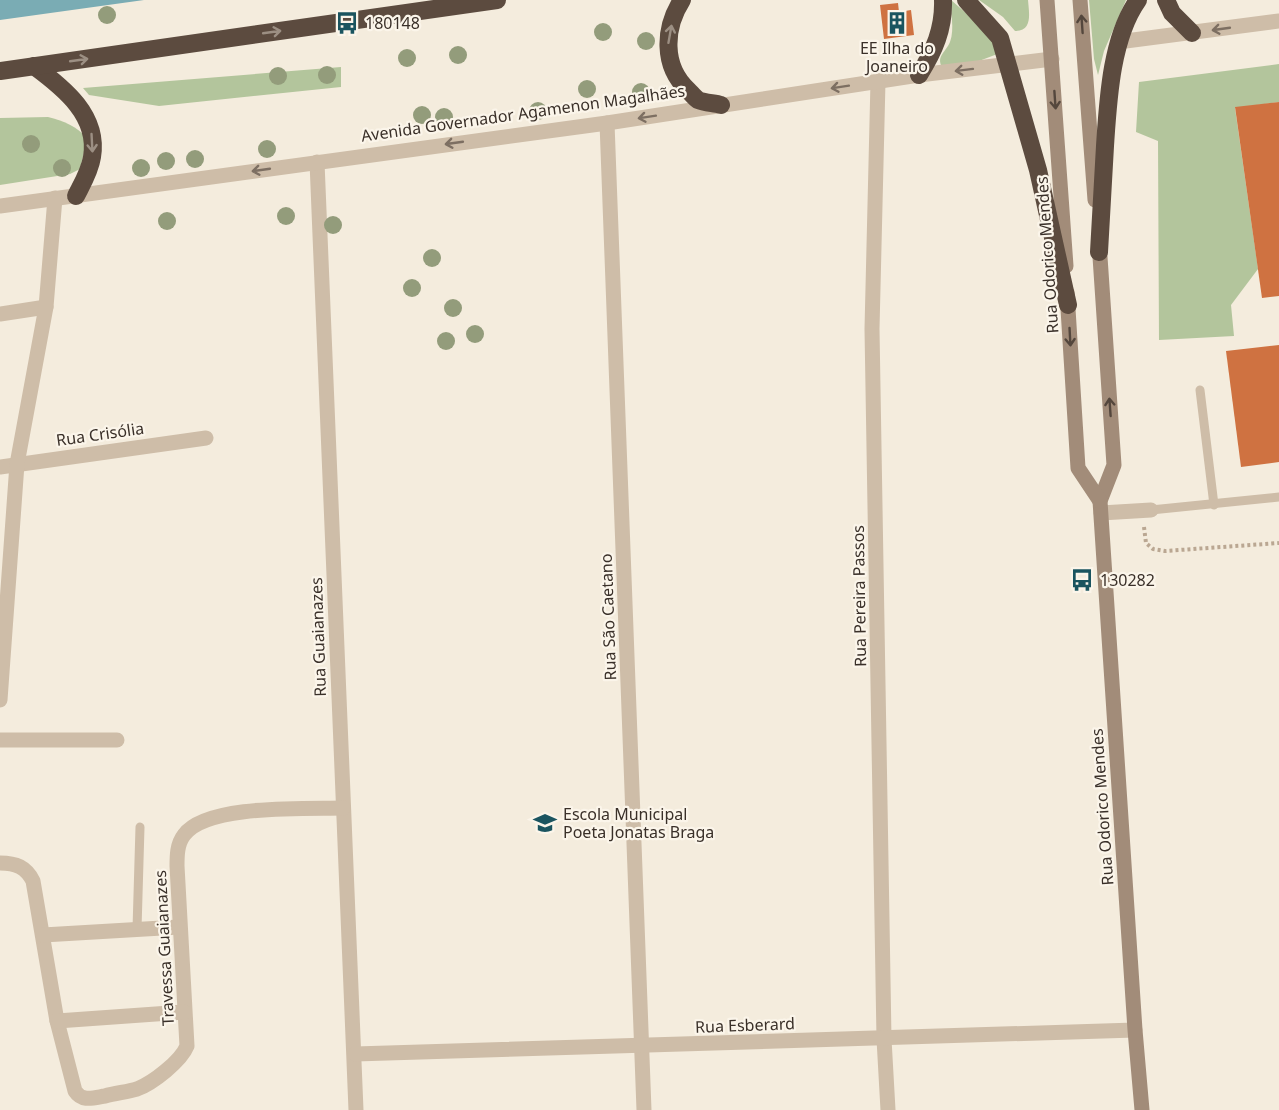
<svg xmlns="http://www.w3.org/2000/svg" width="1279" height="1110" font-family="'Noto Sans',sans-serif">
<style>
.green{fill:#b3c59c}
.water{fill:#7aacb4}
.building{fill:#cf7241}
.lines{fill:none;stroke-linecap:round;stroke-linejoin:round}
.path{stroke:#baa792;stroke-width:4;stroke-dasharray:3 3;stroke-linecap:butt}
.lane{stroke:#cebda8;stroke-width:9}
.street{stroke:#cebda8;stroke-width:15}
.secondary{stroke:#a28c79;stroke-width:15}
.highway{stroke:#5c4b3f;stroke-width:18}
.tree{fill:#939c7b}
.oneway{stroke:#54473d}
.oneway2{stroke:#7d6f62}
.oneway3{stroke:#9c8f83}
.labels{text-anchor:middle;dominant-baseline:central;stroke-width:4.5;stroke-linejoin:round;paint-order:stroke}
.poi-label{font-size:16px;fill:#3a3029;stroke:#fbf5ea;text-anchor:start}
.street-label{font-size:16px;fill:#3a3029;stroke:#fbf5ea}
</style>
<rect width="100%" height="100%" fill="#f4ecdd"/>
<g class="green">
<path d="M951,0l39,34 10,19 -42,16 -16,-2c-6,-11 4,-15 8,-25 5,-14 0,-29 1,-42z"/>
<path d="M979,0h49c1,13 5,31 -13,31l-12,-14z"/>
<path d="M1089,0h37l-22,51 -6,24 -4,-16z"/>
<path d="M1279,64v38l-44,6 23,161 -27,36 3,31 -75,4 -1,-199 -22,-9 3,-50z"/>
<path d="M341,67v20l-182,19 -70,-11 -6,-7z"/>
<path d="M48,117c15,4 30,9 39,22l-7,30 -10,5 -70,11v-67z"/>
</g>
<path class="water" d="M0,0h144l-144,20z"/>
<g class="building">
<path d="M898,3l1,9 12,-2 3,25 -30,4 -4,-34z"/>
<path d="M1279,102v194l-17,2 -27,-191z"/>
<path d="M1279,345v117l-38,5 -15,-116z"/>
</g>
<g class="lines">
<path class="path" d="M1144,527l2,16 7,6 12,2 114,-8"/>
<g class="lane">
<path d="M1200,390l14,115"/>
<path d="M1151,510l128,-13"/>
<path d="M137,929l3,-102"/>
</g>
<g class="street">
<path d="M1118,42l161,-21"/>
<path d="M878,81l-6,248 12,710 4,71"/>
<path d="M607,123l37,987"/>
<path d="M317,162l39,948"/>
<path d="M0,206l607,-83 312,-48 133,-16"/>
<path d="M0,314l46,-7"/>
<path d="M0,467l206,-29"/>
<path d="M1101,513l50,-3"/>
<path d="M0,700l17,-236 29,-157 9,-109"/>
<path d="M0,740h117"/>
<path d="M0,863c16,0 26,4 33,18l24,140 18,70c7,11 18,7 30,5 10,-3 22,-4 32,-7 16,-6 44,-28 50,-43l-10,-180c0,-10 0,-22 7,-31 22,-31 122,-26 159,-27"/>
<path d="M43,935l136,-8"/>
<path d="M57,1021l127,-9"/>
<path d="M355,1054l780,-24"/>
</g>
<g class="secondary">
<path d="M1047,0l19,266"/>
<path d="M1080,0l15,200"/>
<path d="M1099,242l15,223 -14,36 35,529 7,80"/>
<path d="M1067,293l11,175 22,33"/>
</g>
<g class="highway">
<path d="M682,0c-18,28 -20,66 6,90 3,3 7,8 10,10 7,3 17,3 23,5"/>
<path d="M966,0l34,38 38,132 30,135"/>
<path d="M1166,0l6,13 20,20"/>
<path d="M34,66c30,22 65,50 58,91 -2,14 -10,27 -16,39"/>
<path d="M0,71l497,-71"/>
<path d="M919,75c15,-24 25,-46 24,-75"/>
<path d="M1099,252c2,-35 4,-71 6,-106 3,-45 6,-108 33,-146"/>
</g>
</g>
<g class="tree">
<circle cx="107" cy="15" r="9"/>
<circle cx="603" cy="32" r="9"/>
<circle cx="646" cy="41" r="9"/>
<circle cx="458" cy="55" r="9"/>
<circle cx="407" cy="58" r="9"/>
<circle cx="327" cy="75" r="9"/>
<circle cx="278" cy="76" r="9"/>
<circle cx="587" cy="89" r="9"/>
<circle cx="641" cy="92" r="9"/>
<circle cx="538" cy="111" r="9"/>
<circle cx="422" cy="115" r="9"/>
<circle cx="444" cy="117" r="9"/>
<circle cx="31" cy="144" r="9"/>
<circle cx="267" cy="149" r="9"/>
<circle cx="195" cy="159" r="9"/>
<circle cx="166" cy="161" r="9"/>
<circle cx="62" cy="168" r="9"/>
<circle cx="141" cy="168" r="9"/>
<circle cx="286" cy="216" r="9"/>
<circle cx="167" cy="221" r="9"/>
<circle cx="333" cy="225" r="9"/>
<circle cx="432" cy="258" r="9"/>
<circle cx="412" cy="288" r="9"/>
<circle cx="453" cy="308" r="9"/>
<circle cx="475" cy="334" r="9"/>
<circle cx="446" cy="341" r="9"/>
</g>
<defs><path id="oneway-shaft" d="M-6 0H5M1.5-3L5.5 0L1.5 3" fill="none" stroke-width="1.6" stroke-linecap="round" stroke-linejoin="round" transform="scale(1.5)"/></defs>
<g class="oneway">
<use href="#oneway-shaft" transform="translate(1082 24) rotate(-94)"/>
<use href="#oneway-shaft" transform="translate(1055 100) rotate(86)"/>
<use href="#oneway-shaft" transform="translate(1070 337) rotate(87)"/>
<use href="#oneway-shaft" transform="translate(1110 407) rotate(-94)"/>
</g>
<g class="oneway2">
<use href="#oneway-shaft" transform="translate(1221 29) rotate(172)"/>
<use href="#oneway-shaft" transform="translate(964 70) rotate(173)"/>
<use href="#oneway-shaft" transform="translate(840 87) rotate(171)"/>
<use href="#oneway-shaft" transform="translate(647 117) rotate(171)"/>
<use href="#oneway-shaft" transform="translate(454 143) rotate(172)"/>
<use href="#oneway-shaft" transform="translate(261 170) rotate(172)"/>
</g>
<g class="oneway3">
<use href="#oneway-shaft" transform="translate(272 32) rotate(-8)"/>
<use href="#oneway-shaft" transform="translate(670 34) rotate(-80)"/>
<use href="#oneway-shaft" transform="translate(79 60) rotate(-8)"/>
<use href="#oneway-shaft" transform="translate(92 143) rotate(87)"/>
</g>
<defs>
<g id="bus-bare" transform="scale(1.8)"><path d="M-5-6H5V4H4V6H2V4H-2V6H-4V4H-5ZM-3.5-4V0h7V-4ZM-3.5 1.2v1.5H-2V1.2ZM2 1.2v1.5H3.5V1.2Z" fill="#1a545f" stroke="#fbf5ea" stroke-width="2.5" paint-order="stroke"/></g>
<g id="building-bare" transform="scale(1.8)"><path d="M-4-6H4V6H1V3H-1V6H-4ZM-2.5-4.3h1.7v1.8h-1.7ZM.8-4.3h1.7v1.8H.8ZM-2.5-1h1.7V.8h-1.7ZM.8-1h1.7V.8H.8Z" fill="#1a545f" stroke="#fbf5ea" stroke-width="2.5" paint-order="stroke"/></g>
<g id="school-bare" transform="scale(1.8)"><path d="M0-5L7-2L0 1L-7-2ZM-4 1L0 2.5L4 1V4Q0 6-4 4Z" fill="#1a545f" stroke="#fbf5ea" stroke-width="2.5" paint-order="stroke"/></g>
</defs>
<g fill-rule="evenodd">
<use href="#bus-bare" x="347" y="23"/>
<use href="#building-bare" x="897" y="23"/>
<use href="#bus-bare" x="1082" y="580"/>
<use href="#school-bare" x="545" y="823"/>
</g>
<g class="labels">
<g class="poi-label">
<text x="365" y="23">180148</text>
<text x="897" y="48" text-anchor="middle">EE Ilha do<tspan x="897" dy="18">Joaneiro</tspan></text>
<text x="1100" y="580">130282</text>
<text x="563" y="814">Escola Municipal<tspan x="563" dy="18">Poeta Jonatas Braga</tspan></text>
</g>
<g class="street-label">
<text transform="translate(523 113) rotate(-8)">Avenida Governador Agamenon Magalhães</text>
<text transform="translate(1047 255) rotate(-94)">Rua Odorico Mendes</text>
<text transform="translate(100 434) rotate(-8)">Rua Crisólia</text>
<text transform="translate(859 596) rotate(-91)">Rua Pereira Passos</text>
<text transform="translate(608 617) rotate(-92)">Rua São Caetano</text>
<text transform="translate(318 637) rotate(-92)">Rua Guaianazes</text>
<text transform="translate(1102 807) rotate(-94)">Rua Odorico Mendes</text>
<text transform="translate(164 948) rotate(-93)">Travessa Guaianazes</text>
<text transform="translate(745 1025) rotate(-2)">Rua Esberard</text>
</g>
</g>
</svg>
